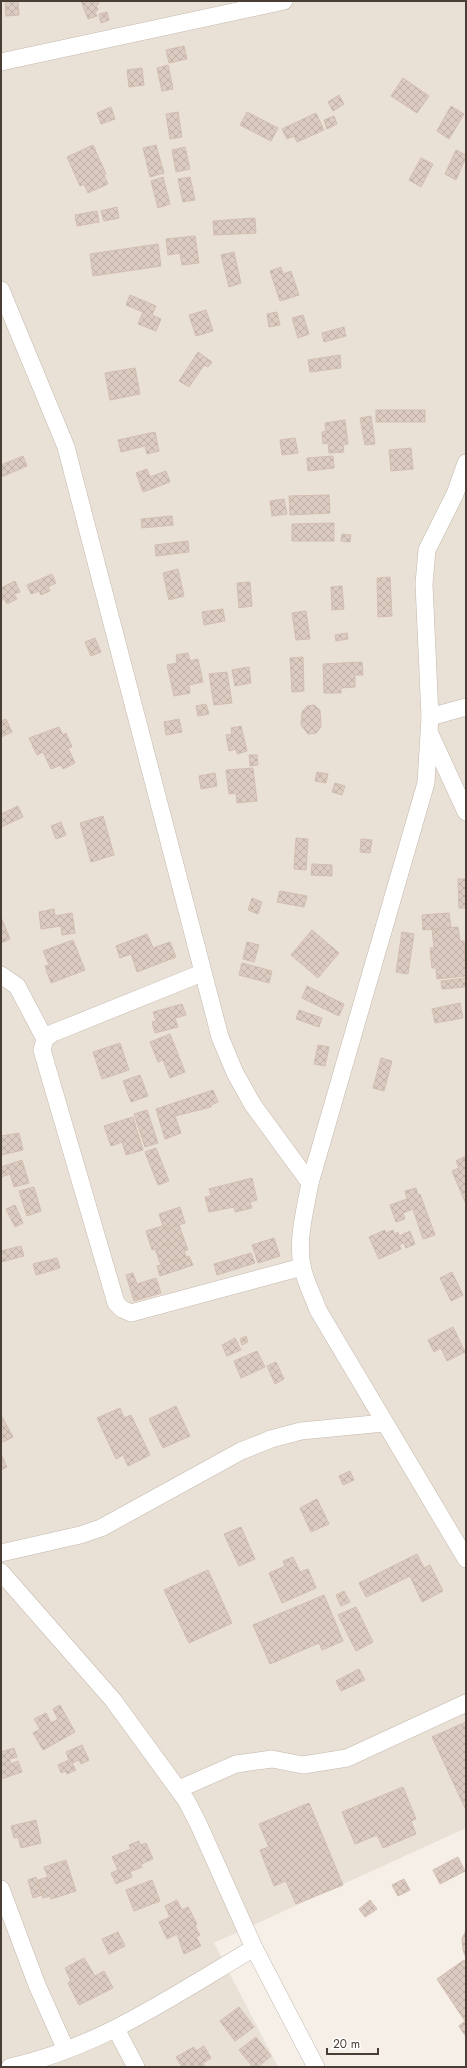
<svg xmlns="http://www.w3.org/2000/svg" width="467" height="2068" font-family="Jost,sans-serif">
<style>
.residential{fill:#e9e0d6}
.building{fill:url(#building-cross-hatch);stroke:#d3beb0}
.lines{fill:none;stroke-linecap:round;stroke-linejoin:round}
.minor-casing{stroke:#c4b8ad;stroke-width:18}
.minor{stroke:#fff;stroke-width:17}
</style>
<defs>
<pattern id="building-cross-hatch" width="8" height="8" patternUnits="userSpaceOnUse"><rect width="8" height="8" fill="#dbcbc0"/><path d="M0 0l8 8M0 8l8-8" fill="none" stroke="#bdafa6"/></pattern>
</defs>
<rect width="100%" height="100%" fill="#f5efe8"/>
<path class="residential" d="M1,1h465v1827l-252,115 64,124h-277z"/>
<g class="building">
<path d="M5,1h13l1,14 -13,1z"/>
<path d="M81,1h17l1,3 -3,1 2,5 -3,2 2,4 -9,3z"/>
<path d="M107,12l2,8 -8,3 -2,-9z"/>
<path d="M184,46l3,13 -18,4 -3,-13z"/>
<path d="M168,65l5,24 -11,2 -5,-23z"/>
<path d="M142,68l2,17 -15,2 -2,-17z"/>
<path d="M403,78l26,18 -12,17 -26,-17z"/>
<path d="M339,95l5,9 -11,7 -5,-9z"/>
<path d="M451,106l13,8 -15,25 -12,-8z"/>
<path d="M111,107l4,12 -14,5 -4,-11z"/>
<path d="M178,112l4,25 -12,2 -4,-25z"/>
<path d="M247,112l31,16 -7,13 -31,-16z"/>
<path d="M316,113l8,17 -27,12 -3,-6 -7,3 -5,-10z"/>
<path d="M334,116l3,8 -10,5 -3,-9z"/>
<path d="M93,145l13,29 -2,1 4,9 -20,9 -4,-9 -4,2 -13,-29z"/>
<path d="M156,145l8,28 -14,4 -7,-29z"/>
<path d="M185,147l5,22 -14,3 -4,-22z"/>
<path d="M456,150l10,5v2l-10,23 -11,-6z"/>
<path d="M421,158l12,6 -12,23 -12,-7z"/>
<path d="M163,177l7,27 -12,4 -7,-27z"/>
<path d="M190,177l5,23 -12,2 -5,-23z"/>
<path d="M117,207l2,11 -15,3 -3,-10z"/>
<path d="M97,211l2,11 -22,4 -2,-11z"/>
<path d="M255,218l1,15 -42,2 -1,-14z"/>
<path d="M195,236l4,27 -17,2 -2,-12 -12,2 -2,-16z"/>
<path d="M158,244l3,22 -68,10 -3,-22z"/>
<path d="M234,252l7,31 -12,4 -8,-32z"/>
<path d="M281,267l2,7 8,-3 8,24 -19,6 -10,-30z"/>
<path d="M130,295l26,11 -4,9 9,4 -5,12 -18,-7 5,-12 -17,-7z"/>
<path d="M206,310l7,21 -17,5 -7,-21z"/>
<path d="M277,312l3,13 -11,2 -2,-13z"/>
<path d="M303,315l6,19 -11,4 -6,-20z"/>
<path d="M344,327l2,9 -22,6 -2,-9z"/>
<path d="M198,352l14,10 -4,5 -4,-2 -15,22 -10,-6z"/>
<path d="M340,355l1,13 -31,4 -2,-12z"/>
<path d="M135,368l5,26 -30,6 -5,-27z"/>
<rect x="376" y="410" width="49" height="12"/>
<path d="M371,416l4,28 -10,1 -5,-27z"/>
<path d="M345,420l3,24 -5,1 1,7 -15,1 -1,-10 -5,1 -1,-12 4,-1 -1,-8z"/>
<path d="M155,432l4,19 -12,3 -2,-8 -24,6 -3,-12z"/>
<path d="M295,438l3,15 -16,2 -2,-15z"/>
<path d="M411,448l2,21 -22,2 -2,-21z"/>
<path d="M23,456l4,10 -26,11v-12z"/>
<path d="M333,456l1,12 -26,3 -1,-13z"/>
<path d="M147,469l3,8 16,-6 4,11 -27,10 -7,-19z"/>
<path d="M329,495l1,18 -40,2 -1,-19z"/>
<path d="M284,499l3,15 -15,2 -2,-15z"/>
<path d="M172,516l1,9 -31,3 -1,-9z"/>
<path d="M334,523v18h-42v-17z"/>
<path d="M342,534l9,1 -1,7 -9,-1z"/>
<path d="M188,541l1,11 -33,4 -1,-11z"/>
<path d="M178,569l6,27 -15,4 -6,-27z"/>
<path d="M52,574l4,9 -8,4 2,4 -9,4 -2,-4 -8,3 -4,-9z"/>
<path d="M390,577l2,39 -14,1 -1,-39z"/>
<path d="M15,581l5,11 -6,2 3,5 -10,5 -3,-5 -3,2v-13z"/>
<path d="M250,582l2,24 -13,2 -2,-25z"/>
<path d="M342,586l2,23 -12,1 -1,-23z"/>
<path d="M223,609l2,12 -21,4 -2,-13z"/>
<path d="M306,611l4,28 -14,1 -4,-27z"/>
<path d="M347,633l1,6 -12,2 -1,-6z"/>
<path d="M95,638l6,14 -10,4 -6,-14z"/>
<path d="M188,653l2,8 8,-2 5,23 -14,3 1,8 -16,3 -7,-31 10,-2 -1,-8z"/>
<path d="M303,657l1,34 -12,1 -2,-34z"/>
<path d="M362,662l1,13h-8v12l-14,1v5h-17l-1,-29z"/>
<path d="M249,667l2,16 -16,3 -3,-16z"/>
<path d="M227,672l5,31 -18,2 -5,-31z"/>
<path d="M206,704l3,10 -11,2 -2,-10z"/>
<path d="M314,705l6,5 1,17 -5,6 -8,1 -7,-9 1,-13 5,-6z"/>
<path d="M6,719l6,13 -11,5v-16z"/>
<path d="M179,719l3,13 -16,3 -2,-13z"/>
<path d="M241,726l6,25 -10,3 -1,-5 -7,2 -3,-16 6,-1 -1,-6z"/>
<path d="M59,727l4,8 3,-2 6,14 -4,1 7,15 -12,6 -2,-4 -10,4 -8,-17 -6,3 -8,-17z"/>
<path d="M249,755h8l1,10 -8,1z"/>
<path d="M253,768l4,33 -20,2 -1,-10 -7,1 -3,-24z"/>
<path d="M317,772l11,2 -2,9 -11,-2z"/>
<path d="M215,773l2,13 -16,3 -2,-13z"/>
<path d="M335,783l10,3 -3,9 -10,-3z"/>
<path d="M18,806l5,11 -22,10v-13z"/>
<path d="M103,816l11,39 -23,7 -11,-39z"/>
<path d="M61,822l5,13 -10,4 -5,-13z"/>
<path d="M296,838l12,1 -2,31 -12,-1z"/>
<path d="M361,839l11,1 -2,13 -10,-1z"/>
<path d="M312,864l20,1v11l-21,-1z"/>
<path d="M458,879h8v29h-7z"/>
<path d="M280,891l27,5 -3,11 -27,-5z"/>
<path d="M252,898l10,4 -4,12 -10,-4z"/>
<path d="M54,909l1,7 17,-3 3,20 -13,2 -1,-9 -20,3 -2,-17z"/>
<path d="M449,913l2,15 -28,2 -1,-15z"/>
<path d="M1,917l9,22 -9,4z"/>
<path d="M458,927l2,14h4l2,35 -29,3 -1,-11h-4l-2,-20h4l-2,-19z"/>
<path d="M312,930l27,23 -21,25 -27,-23z"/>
<path d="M402,932l12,2 -6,40 -12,-2z"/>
<path d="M147,934l6,14 17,-6 6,15 -39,15 -6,-18 -11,4 -4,-12z"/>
<path d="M73,940l12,30 -34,13 -6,-17 4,-1 -6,-14z"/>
<path d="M247,942l12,3 -5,17 -11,-3z"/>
<path d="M242,963l30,8 -3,12 -30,-8z"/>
<path d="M466,978v9l-24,2 -1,-8z"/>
<path d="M307,986l37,18 -5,12 -37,-18z"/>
<path d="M460,1003l3,15 -28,5 -3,-14z"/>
<path d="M182,1004l4,11 -11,3 3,9 -23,6 -3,-11 4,-1 -3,-9z"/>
<path d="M299,1010l23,8 -3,9 -23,-8z"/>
<path d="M170,1034l15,38 -15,6 -7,-18 -5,2 -8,-20z"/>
<path d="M120,1043l9,27 -27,9 -9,-27z"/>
<path d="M318,1045l11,2 -4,19 -11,-2z"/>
<path d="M381,1058l11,3 -8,30 -11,-3z"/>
<path d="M140,1075l8,21 -17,6 -8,-21z"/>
<path d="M213,1090l5,12 -7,3v2l-36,9 6,17 -16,6 -9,-30z"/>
<path d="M147,1110l11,33 -13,4 -11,-33z"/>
<path d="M133,1117l10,33 -17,5 -4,-13 -11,4 -7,-20z"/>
<path d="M19,1133l4,17 -22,5v-19z"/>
<path d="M156,1148l13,33 -11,4 -13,-33z"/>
<path d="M466,1156v48l-14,-33 7,-3 -3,-7z"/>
<path d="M22,1160l7,23 -15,4 -4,-13 -9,3v-10z"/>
<path d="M252,1178l5,22 -7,2 2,6 -17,4 -1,-5 -25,5 -4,-15 6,-1 -2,-7z"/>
<path d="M34,1187l7,24 -14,5 -8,-25z"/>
<path d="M416,1188l2,7 2,-1 15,41 -12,4 -10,-30 -10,4 2,6 -9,3 -6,-17 17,-6 -2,-8z"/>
<path d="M15,1205l8,18 -8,4 -9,-18z"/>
<path d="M180,1207l5,16 -18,6 -1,-4 -3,1 -4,-12z"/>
<path d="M166,1225l1,4 12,-4 5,14 -32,11 -6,-19z"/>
<path d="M385,1230l1,3 7,-3 1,4 4,-2 1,4 11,-5 5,13 -9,4 -2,-5 -5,2 2,4 -22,10 -10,-22z"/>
<path d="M274,1238l6,18 -22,7 -6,-18z"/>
<path d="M184,1239l4,11 -4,1 2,6 -25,8 -6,-16z"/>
<path d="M21,1246l3,10 -23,6v-11z"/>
<path d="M251,1253l4,10 -38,12 -3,-11z"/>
<path d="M189,1256l4,9 -33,11 -3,-10z"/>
<path d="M57,1258l3,10 -24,7 -3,-11z"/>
<path d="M452,1272l11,23 -12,6 -11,-23z"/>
<path d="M133,1273l4,11 19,-6 5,15 -27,8 -8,-26z"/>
<path d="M453,1327l12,25 -18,9 -6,-13 -7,4 -6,-12z"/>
<path d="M246,1336l2,6 -6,3 -2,-6z"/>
<path d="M235,1338l6,12 -14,6 -5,-11z"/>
<path d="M257,1351l8,16 -24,11 -7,-17z"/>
<path d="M276,1362l8,17 -9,5 -8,-18z"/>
<path d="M176,1406l14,30 -27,12 -14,-29z"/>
<path d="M120,1408l4,10 7,-3 19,40 -22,11 -5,-11 -7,4 -19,-41z"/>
<path d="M1,1415l12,22 -10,5 -2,-3z"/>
<path d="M1,1454l6,13 -6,3z"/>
<path d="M350,1471l4,9 -11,5 -4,-9z"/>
<path d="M317,1499l12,25 -18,8 -11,-24z"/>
<path d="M241,1527l14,32 -16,7 -15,-32z"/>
<path d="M417,1554l7,14 6,-3 13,26 -21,11 -12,-26 -44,21 -7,-14z"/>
<path d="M293,1557l7,15 8,-3 8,19 -34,15 -13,-30 16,-7 -2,-5z"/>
<path d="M208,1570l24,53 -43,20 -25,-53z"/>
<path d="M344,1591l6,11 -9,4 -5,-11z"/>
<path d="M324,1595l19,46 -21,9 -3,-7 -49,21 -17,-39z"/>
<path d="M356,1607l17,35 -17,9 -18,-36z"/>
<path d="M359,1669l6,11 -24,11 -5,-10z"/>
<path d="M60,1705l15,27 -32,18 -10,-17 7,-4 -6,-10 12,-6 5,10 7,-4 -5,-10z"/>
<path d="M466,1722v88l-34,-73z"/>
<path d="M82,1745l7,15 -8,4 -2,-4 -7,3 4,7 -9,4 -1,-3 -5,2 -3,-8 11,-5 -3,-8z"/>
<path d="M14,1748l3,9 -8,2 2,5 7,-3 4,11 -21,7v-27z"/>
<path d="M403,1787l13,32 -5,2 5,13 -33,14 -6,-13 -22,9 -13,-32z"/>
<path d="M309,1803l34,82 -47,19 -10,-23 -12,5 -14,-36 9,-3 -10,-23z"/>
<path d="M36,1820l5,23 -20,5 -3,-11 -4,1 -3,-12z"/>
<path d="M139,1841l1,4 6,-2 7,16 -12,5 1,3 -12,5 2,5 -16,7 -5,-11 7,-3 -6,-13 19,-8 -2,-4z"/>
<path d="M458,1857l7,14 -25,13 -7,-14z"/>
<path d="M66,1860l10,31 -25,8 -1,-3 -7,2 -5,-18 10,-3 -4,-10z"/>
<path d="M36,1877l6,18 -9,3 -5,-18z"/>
<path d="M404,1879l6,11 -12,6 -6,-11z"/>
<path d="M152,1880l8,21 -26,10 -8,-21z"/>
<path d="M177,1900l5,10 6,-3 9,17 -2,2 5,9 -4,2 5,9 -17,8 -7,-20 -10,5 -8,-17 11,-5 -5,-11z"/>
<path d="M370,1900l7,9 -12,8 -6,-8z"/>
<path d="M466,1930v28l-3,-8 -1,-11z"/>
<path d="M118,1932l7,14 -16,8 -7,-15z"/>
<path d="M84,1958l11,18 9,-5 9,17 -34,17 -11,-22 3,-2 -6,-13z"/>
<path d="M464,1960l2,4v73l-7,-11 6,-5 -28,-42z"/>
<path d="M239,2007l15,20 -19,14 -15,-20z"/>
<path d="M256,2037l15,19 -13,11h-5l-14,-17z"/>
<path d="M204,2046l7,12 -8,5 1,3 -22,1 -6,-10 18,-10 2,4z"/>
</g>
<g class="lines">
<g class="minor-casing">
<g id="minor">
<path d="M1,62l283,-61"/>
<path d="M1,290l65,157 154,590 15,36 18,32 57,78"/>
<path d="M466,463l-11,31 -28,56 -3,34 6,133 -4,66 -116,400c-5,27 -13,56 -8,83 3,15 11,30 16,44l148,249"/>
<path d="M430,717l36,-10"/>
<path d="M430,734l36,78"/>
<path d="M202,973l-149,60 -8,6 -3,11 74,253 6,6 9,4 171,-46"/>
<path d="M1,975l16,11 28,53"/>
<path d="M1,1553l79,-18 21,-7 140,-77 30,-12 30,-8 83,-8"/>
<path d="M1,1572l112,128 73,100 12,23 56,125 62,119"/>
<path d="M179,1789l57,-25 36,-5 31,6 44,-7 119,-55"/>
<path d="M1,1889l36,96 29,65"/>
<path d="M116,2029l20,38"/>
<path d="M10,2067c89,-19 166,-73 244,-119"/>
</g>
</g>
<use href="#minor" class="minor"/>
</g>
<rect width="467" height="2068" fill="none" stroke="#493e36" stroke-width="4"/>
<path d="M327 2048v6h51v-6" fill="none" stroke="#493e36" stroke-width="2"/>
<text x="333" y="2048" font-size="12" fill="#493e36" stroke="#ffffff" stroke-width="3" paint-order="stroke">20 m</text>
</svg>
